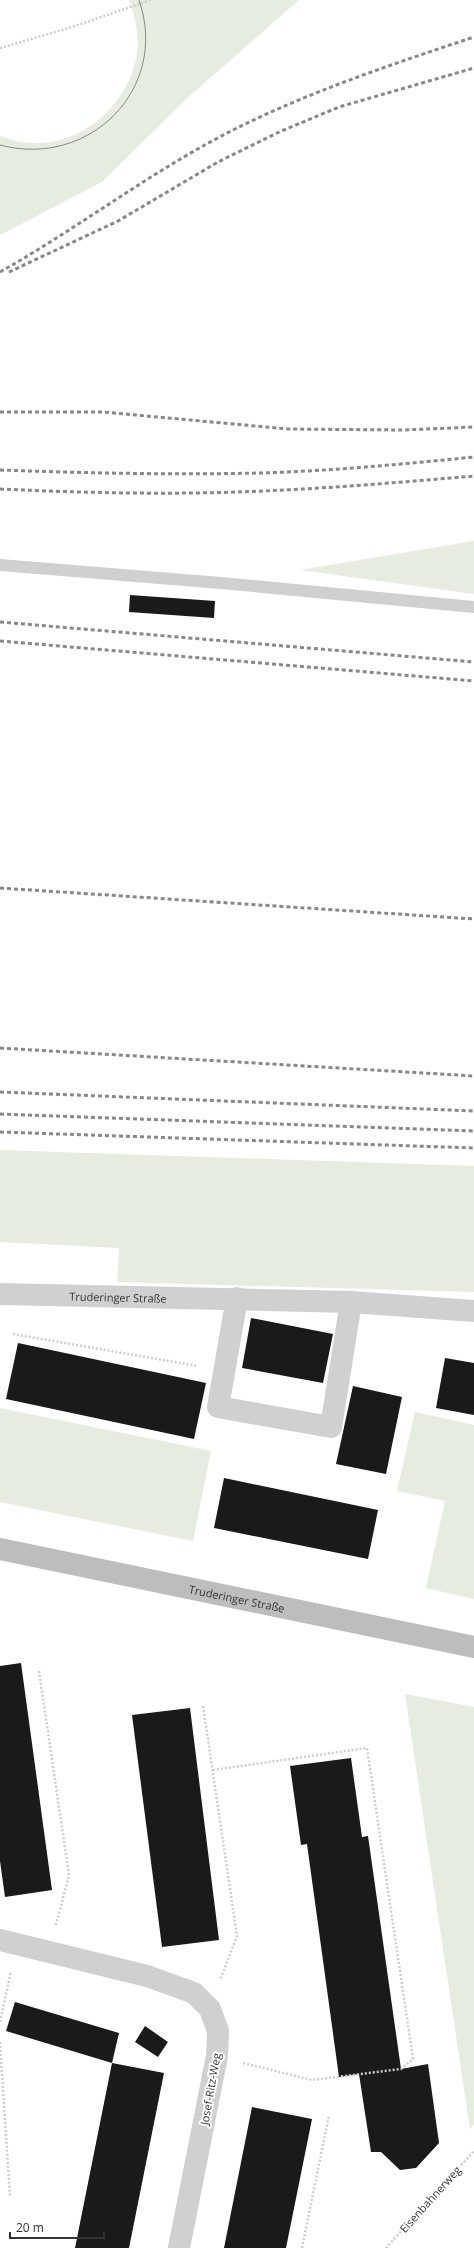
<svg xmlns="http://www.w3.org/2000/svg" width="474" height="2248" font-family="'Open Sans',sans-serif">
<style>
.green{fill:#e6ecdf}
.building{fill:#1a1a1a}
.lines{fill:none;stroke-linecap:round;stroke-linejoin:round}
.path{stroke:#cdcdcd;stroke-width:2.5;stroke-dasharray:2 2;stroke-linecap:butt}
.lane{stroke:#d0d0d0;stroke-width:12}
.street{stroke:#d0d0d0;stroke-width:22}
.secondary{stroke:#bdbdbd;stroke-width:22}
.tram{stroke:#888;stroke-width:1}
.rail{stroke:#888;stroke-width:3;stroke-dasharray:4 3;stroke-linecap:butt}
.labels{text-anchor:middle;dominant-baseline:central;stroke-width:4;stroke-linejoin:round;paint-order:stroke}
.street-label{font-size:11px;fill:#333;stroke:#fff}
</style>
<rect width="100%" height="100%" fill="#fff"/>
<g class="green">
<path d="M129,0h170l-114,100 -83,82 -102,53v-99c58,24 120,-15 135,-73 6,-21 1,-44 -6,-63z"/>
<path d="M474,541v53l-174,-24z"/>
<path d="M0,1150l474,16v126l-357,-10 2,-34 -119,-6z"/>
<path d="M0,1408l211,43 -18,90 -193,-39z"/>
<path d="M415,1412l59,13v174l-48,-11 19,-87 -48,-10z"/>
<path d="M405,1694l69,13v417l-4,5z"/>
</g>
<g class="building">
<path d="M130,595l85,6 -1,17 -85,-6z"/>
<path d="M251,1318l82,16 -10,49 -81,-15z"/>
<path d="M18,1343l188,40 -12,56 -188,-40z"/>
<path d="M445,1358l29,5v52l-38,-7z"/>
<path d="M353,1386l49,11 -16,77 -50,-10z"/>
<path d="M224,1478l154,32 -10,49 -154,-31z"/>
<path d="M21,1663l31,227 -47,7 -5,-36v-195z"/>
<path d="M190,1708l29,232 -57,7 -30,-232z"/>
<path d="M351,1758l11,79 6,-1 33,233 27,-5 11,79 -23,25 -16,2 -19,-18h-10l-12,-78 -20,3 -32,-233 -6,1 -11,-79z"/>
<path d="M15,2002l104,31 -7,30 52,10 -35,175h-54l37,-185 -106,-32z"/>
<path d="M145,2026l23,16 -10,15 -23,-15z"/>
<path d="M252,2107l60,12 -26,129h-62z"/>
</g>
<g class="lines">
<g class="path">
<path d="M0,48l69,-20 82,-28"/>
<path d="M13,1334l185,32"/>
<path d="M39,1671l30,204 -13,50"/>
<path d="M203,1706l34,230 -17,44"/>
<path d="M213,1770l154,-22 46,311 -12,10 -89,11 -69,-17"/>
<path d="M0,2022l11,-51"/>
<path d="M0,2042l10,155"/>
<path d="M302,2248l27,-133"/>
<path d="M386,2248l88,-97"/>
</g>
<path class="lane" d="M0,565l221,18 253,24"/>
<g class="street">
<path id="s1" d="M0,1294l351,8 123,9"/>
<path d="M237,1298l-19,109 113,20 20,-125"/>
<path d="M0,1940l147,36 47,17 16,16 8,22 -1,25 -38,192"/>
</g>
<path class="secondary" id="s2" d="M0,1549l474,98"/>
<path class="tram" d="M0,145c89,24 170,-56 139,-145"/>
<g class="rail">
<path d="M0,272c80,-45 153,-102 235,-143 76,-38 158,-65 239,-92"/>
<path d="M9,272l109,-51 100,-59 61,-30 60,-25 135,-39"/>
<path d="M0,412h103l185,17 115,1 71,-3"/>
<path d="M0,470c87,3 173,5 260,3 71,-2 143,-9 214,-16"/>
<path d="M0,489c87,4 176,6 263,2 70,-3 141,-9 211,-15"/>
<path d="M0,622l474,40"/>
<path d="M0,641l474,40"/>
<path d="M0,888l474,31"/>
<path d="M0,1048l474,28"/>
<path d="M0,1092l474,19"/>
<path d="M0,1114l474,17"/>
<path d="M0,1132l474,16"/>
</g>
</g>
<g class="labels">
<g class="street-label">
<text stroke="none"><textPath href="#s1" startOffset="118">Truderinger Straße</textPath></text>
<text stroke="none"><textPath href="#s2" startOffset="242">Truderinger Straße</textPath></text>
<text transform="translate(210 2089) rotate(-80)">Josef-Ritz-Weg</text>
<text transform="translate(430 2199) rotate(-48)">Eisenbahnerweg</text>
</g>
</g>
<path d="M10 2232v6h94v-6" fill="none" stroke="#333333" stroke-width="2"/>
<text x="16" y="2232" font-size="12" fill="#333333" stroke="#ffffff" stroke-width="3" paint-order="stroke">20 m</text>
</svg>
